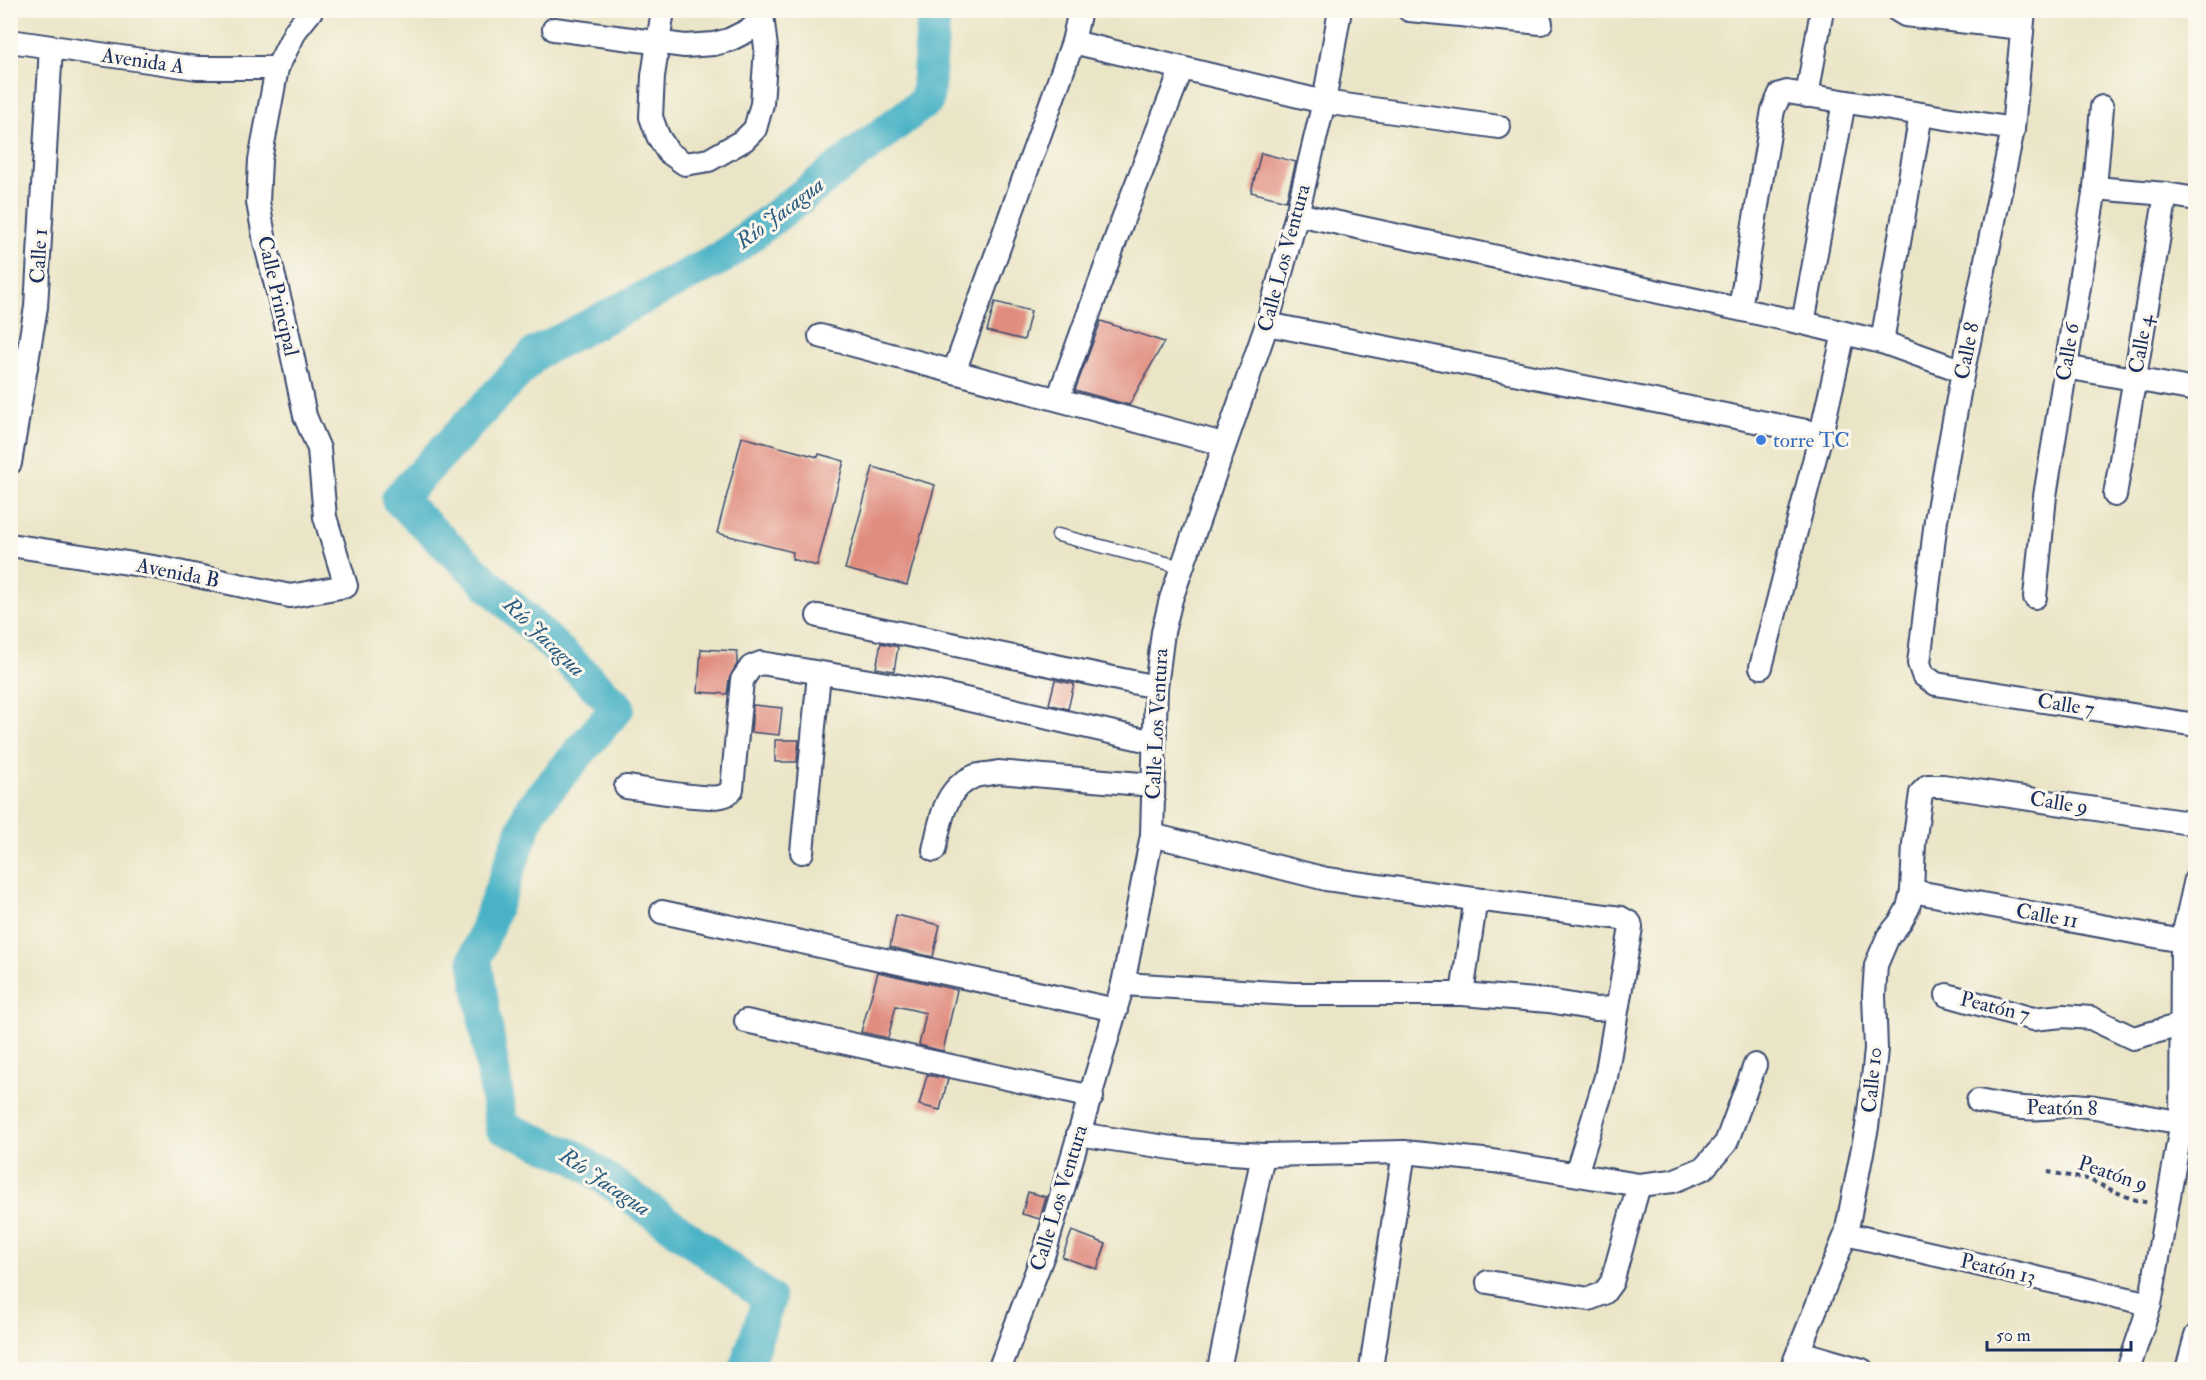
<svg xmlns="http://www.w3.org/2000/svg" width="2206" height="1380" font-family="'IM FELL Double Pica',serif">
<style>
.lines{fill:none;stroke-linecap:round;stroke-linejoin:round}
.river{stroke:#48b2c6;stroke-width:34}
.building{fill:#e08c7f}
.lane-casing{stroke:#3a4a6e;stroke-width:15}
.street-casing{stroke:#3a4a6e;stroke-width:26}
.path{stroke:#3a4a6e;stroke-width:4;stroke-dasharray:4.5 4.5;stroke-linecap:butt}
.lane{stroke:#fff;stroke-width:12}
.street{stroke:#fff;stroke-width:22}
.shop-dot{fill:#3f7fe0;stroke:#fbf7ec;stroke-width:2}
.labels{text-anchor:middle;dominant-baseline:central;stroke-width:6;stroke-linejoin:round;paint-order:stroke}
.street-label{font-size:21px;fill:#1b2f5e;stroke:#fbf7ec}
.shop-label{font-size:21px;fill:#366cbe;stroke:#fbf7ec;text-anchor:start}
.water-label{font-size:22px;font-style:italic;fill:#2b5d82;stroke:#fbf7ec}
</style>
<rect width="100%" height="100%" fill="#fbf7ec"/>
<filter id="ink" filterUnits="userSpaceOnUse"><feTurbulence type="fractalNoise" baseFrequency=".0167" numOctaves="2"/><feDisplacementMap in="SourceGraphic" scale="12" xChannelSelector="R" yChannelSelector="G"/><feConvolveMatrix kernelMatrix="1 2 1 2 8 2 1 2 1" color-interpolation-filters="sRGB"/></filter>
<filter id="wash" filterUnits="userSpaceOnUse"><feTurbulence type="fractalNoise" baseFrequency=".008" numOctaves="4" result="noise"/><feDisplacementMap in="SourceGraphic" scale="24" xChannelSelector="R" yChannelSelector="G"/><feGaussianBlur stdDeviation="1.35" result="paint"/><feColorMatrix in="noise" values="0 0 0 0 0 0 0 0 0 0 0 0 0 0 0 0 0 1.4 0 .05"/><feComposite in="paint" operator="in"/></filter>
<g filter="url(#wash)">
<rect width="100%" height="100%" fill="#eae5c6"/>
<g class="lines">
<path class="river" d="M745,1370l24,-71 -84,-64 -110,-78 -73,-30 -27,-168 56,-150 87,-102 -220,-208 138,-146 185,-95 206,-158 7,-90"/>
</g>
<g id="blocks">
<g class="building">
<path d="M1261,153l35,9 -10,39 -35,-9z"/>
<path d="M995,302l36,9 -7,29 -37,-9z"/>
<path d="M1101,321l63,21 -35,63 -54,-15z"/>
<path d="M742,437l76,20 1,-3 25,7 -27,105 -25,-7 1,-7 -76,-19z"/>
<path d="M873,467l62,18 -28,100 -62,-16z"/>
<path d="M881,643l17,4 -4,24 -18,-3z"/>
<path d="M701,649l36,2v13l-8,15 -2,15 -29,-2z"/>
<path d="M1055,680l19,4 -6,25 -19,-5z"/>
<path d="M753,705l29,3 -3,27 -28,-3z"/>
<path d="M775,740h24l-2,22h-22z"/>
<path d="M896,915l44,10 -7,32 -43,-10z"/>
<path d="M878,972l79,18 -14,61 -24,-6 7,-32 -30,-7 -8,32 -27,-6z"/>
<path d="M927,1075l21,4 -8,31 -21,-5z"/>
<path d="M1028,1192l18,5 -6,22 -18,-5z"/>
<path d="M1072,1231l34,13 -9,25 -35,-12z"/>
</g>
</g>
</g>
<g filter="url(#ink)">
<use href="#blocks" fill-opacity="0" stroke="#3a4a6e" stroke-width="1.5"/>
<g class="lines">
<g class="lane-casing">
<path id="lane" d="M1058,535l124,32"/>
</g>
<g class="street-casing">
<g id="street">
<path d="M663,10l-10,66 -2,41 7,19 10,16 17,12 24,-4 35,-20 11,-11 7,-25 4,-56 -3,-25 -11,-13"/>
<path d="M1409,10l132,13"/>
<path d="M1897,10l8,5 117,13"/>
<path d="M2024,10l-11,119 -50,242 -27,149 -17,143 4,12 13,9 260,41"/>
<path d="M554,29l131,17 29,-2 15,-4 34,-17"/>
<path d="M10,41l187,27h80"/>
<path d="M1073,42l251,60 175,25"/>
<path d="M1807,96l15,-86"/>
<path d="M2095,188l71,6 30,5"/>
<path d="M1297,214l506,109 79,19 81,29"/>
<path d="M1740,308l33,-198 7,-16 7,-2 226,37"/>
<path d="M1803,323l41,-221"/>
<path d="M1267,324l554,110"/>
<path d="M820,336l403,108"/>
<path d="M1882,342l39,-228"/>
<path d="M2065,367l131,23"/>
<path d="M954,372l119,-330 7,-32"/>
<path d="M1058,399l65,-180 59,-151"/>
<path d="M10,463l26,-156 15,-260"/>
<path d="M2115,495l51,-301"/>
<path d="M10,545l150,23 130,28 56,-10 -21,-69 -6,-68 -14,-33 -20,-96 -20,-78 -7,-40 2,-42 17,-92 19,-38 16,-20"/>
<path d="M2035,597l10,-101 50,-308 7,-81"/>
<path d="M818,616l338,71"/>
<path d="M1761,667l60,-233 23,-101"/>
<path d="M626,787c17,2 87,15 99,8 3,-1 5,-4 7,-6l10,-109 9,-13 10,-4 169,28 224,51"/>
<path d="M1152,835l174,44 155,21"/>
<path d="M934,850c7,-29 9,-61 41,-74 7,-2 16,-2 23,-4l155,13"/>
<path d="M802,852l17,-178"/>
<path d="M1912,891l270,50"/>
<path d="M662,912l454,98"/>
<path d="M1123,984l169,10h170l87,7 47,8 20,-1"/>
<path d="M1462,994l13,-89 3,-4 6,-1 137,18 9,5 1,4 -25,150 -30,97"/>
<path d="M1947,995l86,24 30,-3 28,2 42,20 48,-13"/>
<path d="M746,1021l346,76"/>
<path d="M1978,1101c21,4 43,9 64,7 11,0 22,-3 33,-3 36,2 70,13 106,17"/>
<path d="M1078,1134l108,16 77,5 141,-3 89,9 146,24 34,-4 31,-13 22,-25 29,-78"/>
<path d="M1846,1234l304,70"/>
<path d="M1488,1282l101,17 15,-6 8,-11 27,-97"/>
<path d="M1800,1352l62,18"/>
<path d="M1220,1364l43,-209"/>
<path d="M1371,1368l33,-216"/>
<path d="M999,1370l47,-123 77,-263 29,-149 4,-148 7,-55 8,-33 96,-275 30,-110 27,-112 16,-92"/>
<path d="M1791,1370l55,-136 21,-107 6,-48 3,-30 -2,-54 2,-30 12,-28 13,-16 7,-13 4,-17 2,-47 7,-51 7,-7h15l253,38"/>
<path d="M2128,1370l22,-66 31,-177 1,-186 14,-62"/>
<path d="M2187,1370l9,-34"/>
</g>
</g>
<path class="path" d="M2048,1172l39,7 45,20 17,4"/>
<use href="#lane" class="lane"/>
<use href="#street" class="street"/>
</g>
</g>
<circle class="shop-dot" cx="1761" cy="440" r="6"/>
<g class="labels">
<g class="street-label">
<text transform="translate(143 61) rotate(8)">Avenida A</text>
<text transform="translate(39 256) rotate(-87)">Calle 1</text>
<text transform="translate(1284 258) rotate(-75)">Calle Los Ventura</text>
<text transform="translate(278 296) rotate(77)">Calle Principal</text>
<text transform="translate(2141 344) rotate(-80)">Calle 4</text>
<text transform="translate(1967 351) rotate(-79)">Calle 8</text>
<text transform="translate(2068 352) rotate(-81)">Calle 6</text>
<text transform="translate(178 573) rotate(11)">Avenida B</text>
<text transform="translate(2066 705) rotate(9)">Calle 7</text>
<text transform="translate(1157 724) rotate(-87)">Calle Los Ventura</text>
<text transform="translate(2059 803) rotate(9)">Calle 9</text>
<text transform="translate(2047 916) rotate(10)">Calle 11</text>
<text transform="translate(1995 1007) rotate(14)">Peatón 7</text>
<text transform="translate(1872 1080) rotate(-85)">Calle 10</text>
<text transform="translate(2062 1108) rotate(1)">Peatón 8</text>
<text transform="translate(2113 1174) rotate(19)">Peatón 9</text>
<text transform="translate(1059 1198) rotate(-73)">Calle Los Ventura</text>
<text transform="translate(1998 1269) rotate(13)">Peatón 13</text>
</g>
<g class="shop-label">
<text x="1773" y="440">torre TC</text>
</g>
<g class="water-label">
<text transform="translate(780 213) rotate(-37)">Río Jacagua</text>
<text transform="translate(544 637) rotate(44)">Río Jacagua</text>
<text transform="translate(605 1182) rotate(34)">Río Jacagua</text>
</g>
</g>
<rect width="2206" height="1380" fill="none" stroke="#fbf7ec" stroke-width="36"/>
<path d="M1987 1341v9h144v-9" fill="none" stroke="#1b2f5e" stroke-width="3"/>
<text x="1996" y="1341" font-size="18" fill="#1b2f5e" stroke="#fbf7ec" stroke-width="4.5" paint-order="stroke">50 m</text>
</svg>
